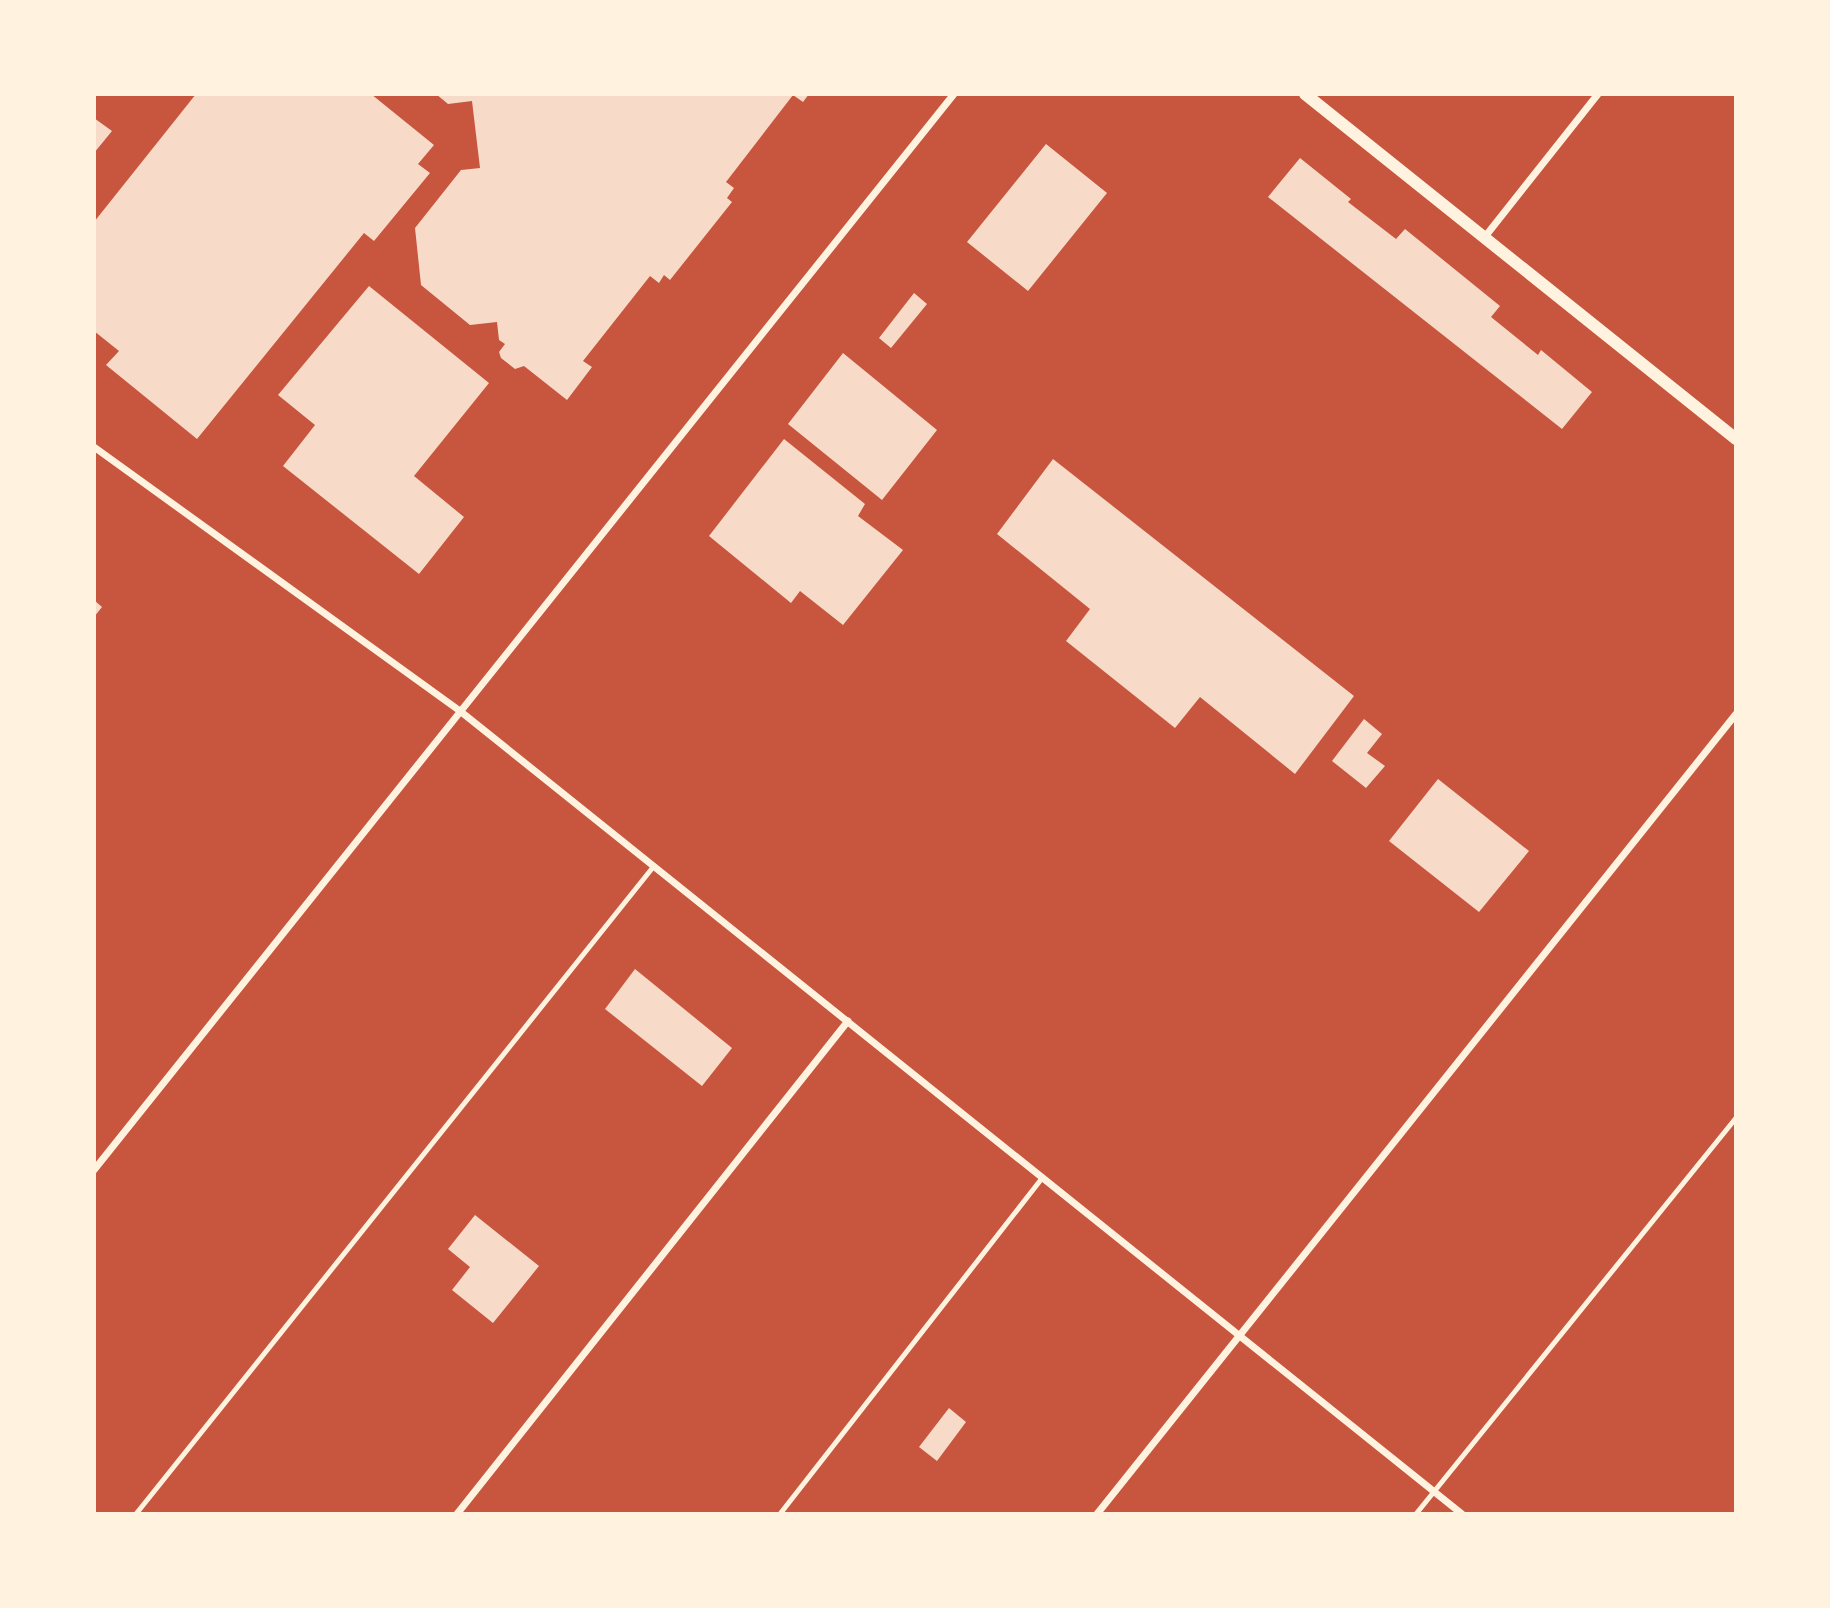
<svg xmlns="http://www.w3.org/2000/svg" width="1830" height="1608" viewBox="0 0 1830 1608" font-family="'Titillium Web',sans-serif">
<style>
.building{fill:#f7dbc8}
.lines{fill:none;stroke-linecap:round;stroke-linejoin:round}
.service{stroke:#fff3e0;stroke-width:5}
.minor{stroke:#fff3e0;stroke-width:7}
.tertiary{stroke:#fff3e0;stroke-width:12}
</style>
<rect width="100%" height="100%" fill="#c8553d"/>
<path class="building" d="M196 94H371L434 145 418 164 430 173 374 241 364 233 197 439 106 365 119 351 94 331V222Z
M436 94H809L803 102 793 95 726 182 734 188 727 198 732 202 670 280 664 275 659 283 650 276 583 361 592 367 567 400 524 366 515 369 501 358 499 352 505 344 499 340 497 322 470 325 421 285 415 228 461 170 480 168 472 101 448 104Z
M94 118 112 131 94 153Z
M1046 144 1107 193 1028 291 967 242Z
M1300 158 1351 199 1348 202 1396 239 1405 229 1500 306 1491 317 1538 355 1541 350 1592 392 1562 429 1268 197Z
M369 286 489 383 414 476 464 517 419 574 283 466 315 425 278 395Z
M914 293 927 304 891 348 879 338Z
M843 353 937 430 882 500 788 424Z
M784 439 865 504 858 516 903 550 843 625 800 591 791 603 709 536Z
M1053 459 1354 696 1295 774 1200 697 1175 728 1066 641 1090 609 997 534Z
M94 600 102 607 94 617Z
M1364 719 1382 734 1367 753 1385 766 1366 788 1332 761Z
M1438 779 1529 851 1479 912 1389 841Z
M635 969 732 1048 702 1086 605 1009Z
M475 1215 539 1266 493 1323 452 1290 470 1267 448 1249Z
M949 1408 966 1422 937 1461 919 1447Z"/>
<g class="lines">
<path class="service" d="M136 1514 654 866
M780 1514 1043 1177
M1416 1514 1736 1118"/>
<path class="minor" d="M1484 238 1598 94
M94 447 460 711 1462 1514
M94 1170 954 94
M457 1514 848 1021
M1097 1514 1736 714"/>
<path class="tertiary" d="M1305 94 1736 439"/>
</g>
<rect width="1830" height="1608" fill="none" stroke="#fff3e0" stroke-width="192"/>
</svg>
